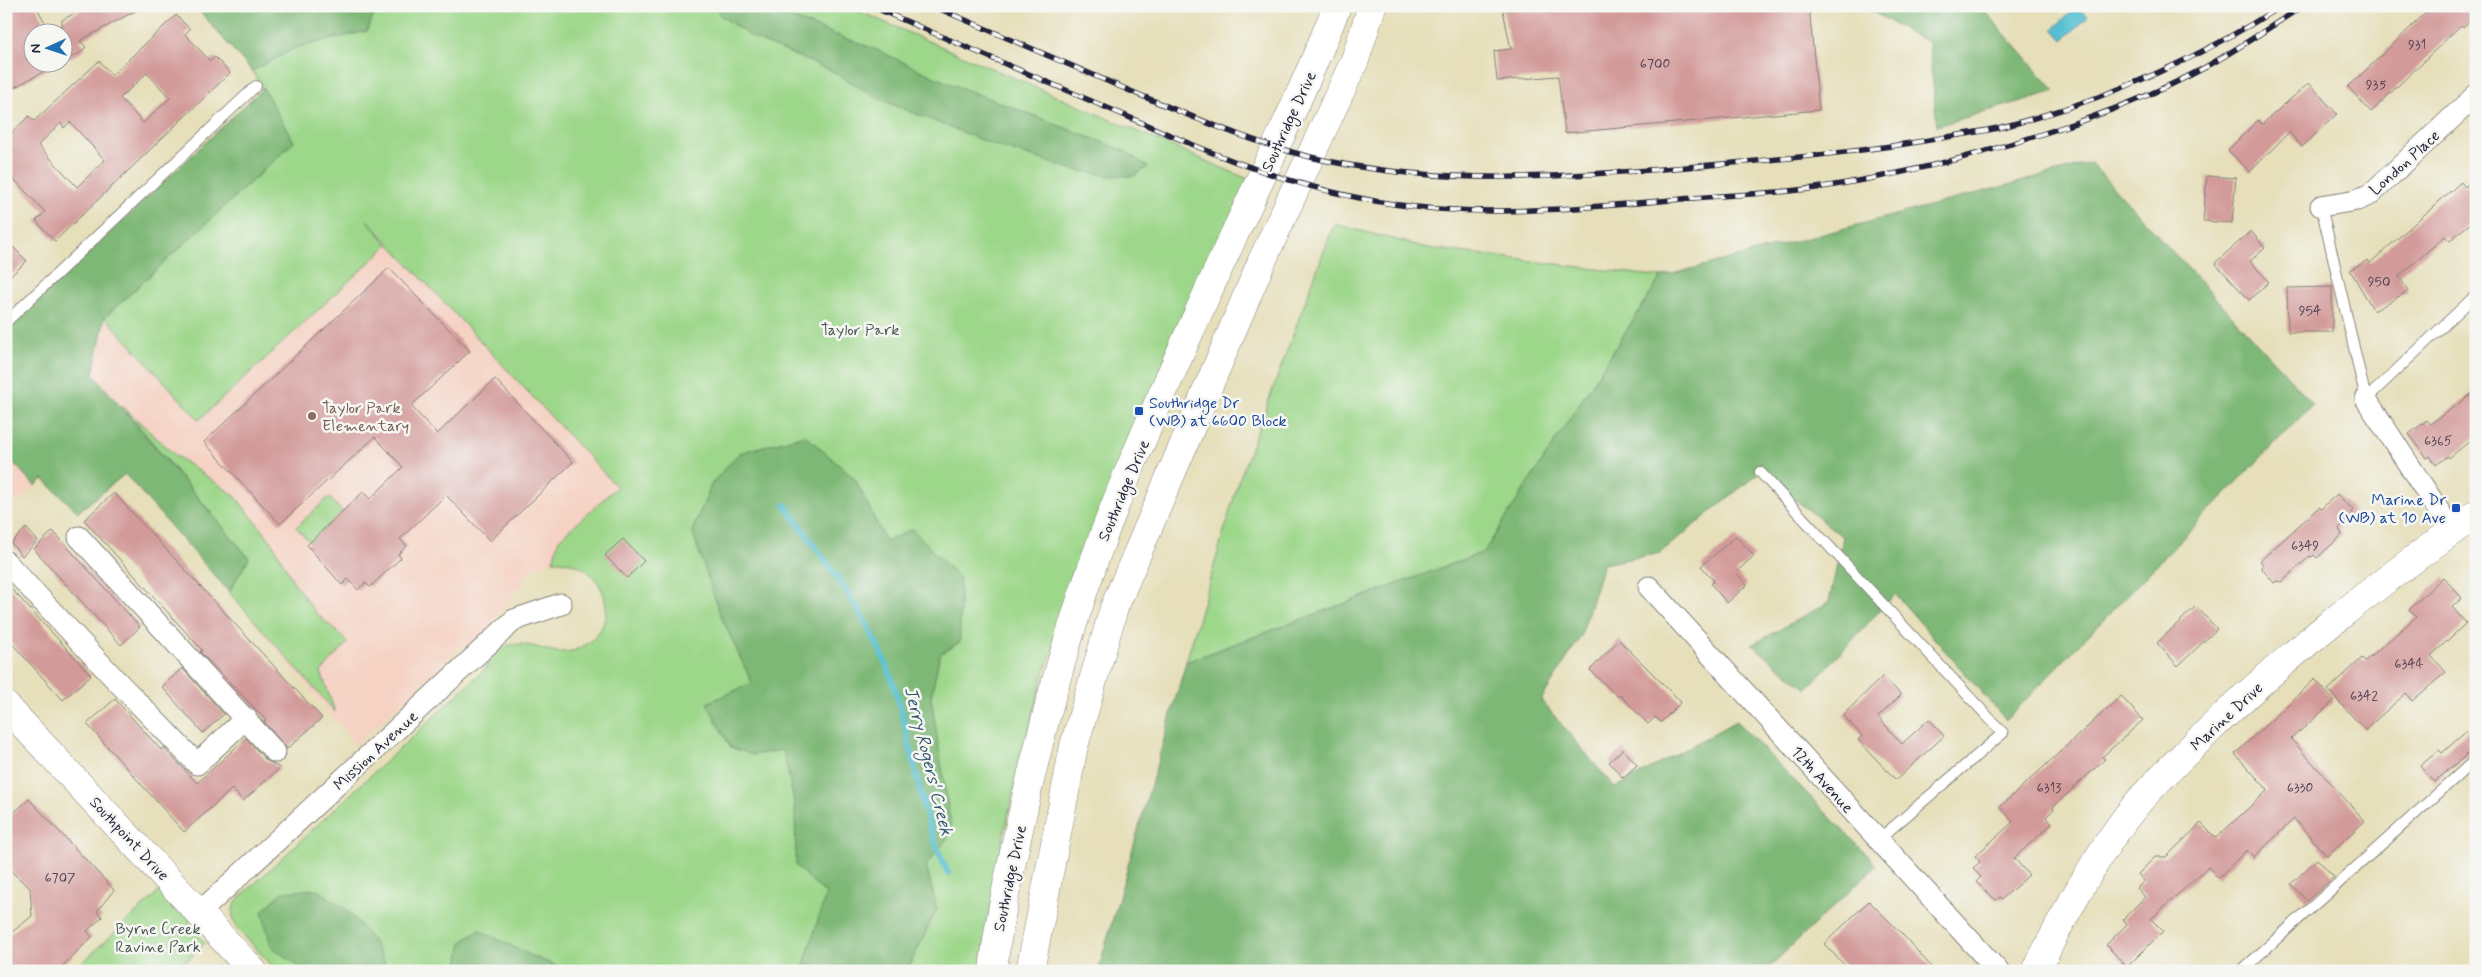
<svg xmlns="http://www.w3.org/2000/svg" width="2482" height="977" viewBox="0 0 2482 977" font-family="Mynerve,sans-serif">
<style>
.built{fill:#f5d2c3}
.green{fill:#9dd78a;stroke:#607c62}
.forest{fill:#7eb876;stroke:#506d58}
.water{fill:#55bfd1;stroke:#3c7086}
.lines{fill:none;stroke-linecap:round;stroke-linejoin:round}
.stream{stroke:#55bfd1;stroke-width:6}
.building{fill:#d29a99;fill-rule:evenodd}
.lane-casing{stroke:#84807a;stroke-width:12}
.street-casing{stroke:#84807a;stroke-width:23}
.secondary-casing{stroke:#84807a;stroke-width:29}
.lane{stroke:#fff;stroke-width:10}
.street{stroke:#fff;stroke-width:21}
.secondary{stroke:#fff;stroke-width:28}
.rail-casing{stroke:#22223b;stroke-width:5.5}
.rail{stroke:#f6f6f2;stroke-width:4;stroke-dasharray:11;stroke-linecap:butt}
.transit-dot{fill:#1a4fb4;stroke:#f6f6f2;stroke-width:2}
.education-dot{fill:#8d6e63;stroke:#f6f6f2;stroke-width:2}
.labels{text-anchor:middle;stroke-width:5;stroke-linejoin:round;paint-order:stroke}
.number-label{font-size:14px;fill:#4e4052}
.street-label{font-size:16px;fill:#22223b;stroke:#f6f6f2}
.park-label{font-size:16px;fill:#475853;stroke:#f6f6f2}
.transit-label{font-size:16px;fill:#164399;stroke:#f6f6f2;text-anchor:start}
.education-label{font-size:16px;fill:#785e54;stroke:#f6f6f2;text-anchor:start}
.water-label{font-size:18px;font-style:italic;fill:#345970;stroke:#f6f6f2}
</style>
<rect width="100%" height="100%" fill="#f6f6f2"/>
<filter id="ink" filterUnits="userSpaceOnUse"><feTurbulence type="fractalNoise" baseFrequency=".02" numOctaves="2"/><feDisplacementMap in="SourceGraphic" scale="10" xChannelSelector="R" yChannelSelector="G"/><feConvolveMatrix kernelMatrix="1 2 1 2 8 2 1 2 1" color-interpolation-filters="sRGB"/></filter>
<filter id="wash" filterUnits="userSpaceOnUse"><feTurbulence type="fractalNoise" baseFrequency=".0096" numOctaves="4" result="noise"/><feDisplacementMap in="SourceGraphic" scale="20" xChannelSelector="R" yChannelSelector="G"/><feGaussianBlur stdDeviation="1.12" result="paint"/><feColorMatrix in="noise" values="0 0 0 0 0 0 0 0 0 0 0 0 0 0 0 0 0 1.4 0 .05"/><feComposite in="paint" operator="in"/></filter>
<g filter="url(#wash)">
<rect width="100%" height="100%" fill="#e6dfba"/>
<path class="built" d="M294 142 617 487 559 539 553 561 533 569 526 577 488 631 477 641 462 646 356 745 229 592 35 372Z
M6 456 35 486 6 512Z"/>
<path class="green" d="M195 6H847L1248 179 1045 670 1021 759 1004 834 980 971H277L238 929C231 919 231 910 237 900L486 668 490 655C526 627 547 664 580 648 628 624 604 558 553 561L559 539 617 487 367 220 388 245 199 420 105 317 294 142 252 71Z
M1334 224 1428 248 1661 277 1484 552 1186 662 1238 483Z
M121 405 175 455 234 495 272 542 294 583 316 613 348 642 321 672 335 712 229 592 249 558Z
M329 497 342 512 310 542 296 527Z
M163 888 189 917 190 926 205 943 176 971H73Z"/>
<path class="forest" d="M195 6H377L367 31 295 48 252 71Z
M717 6H759L877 50 939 79 1125 151 1148 167 1134 176H1112L1075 170 991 144 877 98 832 71 753 38 721 16Z
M1862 6H1980L2055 91 1937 126 1929 43Z
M263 88 294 142 105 317 93 374 249 558 229 592 125 474 78 512 43 479 35 486 6 455V331Z
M2091 163 2313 404 2006 720 1895 594 1807 689 1752 645 1829 602 1843 537 1760 472 1660 553 1603 564 1581 636 1541 700 1615 788 1736 721 1877 865 1765 971H1098L1186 662 1484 552 1661 277Z
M805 435 855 479 886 542 912 529 960 579V642L940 654 931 697 952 832 926 866 937 909 907 971H807L803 968 826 894 796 866 795 806 783 750 753 755 730 747 707 703 752 683 720 614 692 531 712 483 739 453Z
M317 889 348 911 373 941 389 971H305L271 946 262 911 283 892Z
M479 930 532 956 569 971H457L462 942Z"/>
<path class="water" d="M2077 6 2088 17 2063 40 2053 29Z"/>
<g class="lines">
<path class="stream" d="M785 505C824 560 870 615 892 680 914 743 918 813 948 873
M1082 970 1092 971"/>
</g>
<g id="blocks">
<path class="building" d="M6 6H36L50 32H32V62H62L13 88 6 76Z
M88 6H144L80 41 86 47 80 53 62 62V20Z
M1502 6H1809L1819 110 1565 133 1558 76 1497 81 1494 51 1511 49Z
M2433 6H2476V15L2463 27 2461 25 2371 112 2348 87Z
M176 15 190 29 185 34 210 61 215 57 230 73 55 241 36 221 45 212 6 171V138L29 116 34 121 99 61 112 75ZM147 73 170 98 143 123 120 98ZM70 122 105 160 77 187 38 145 61 123 64 128Z
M2309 83 2337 114 2302 147 2289 132 2250 172 2228 150 2258 120 2262 124Z
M2207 176 2236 178 2232 223 2203 221Z
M2476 177V218L2450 241 2445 236 2399 276 2408 291 2374 311 2350 270 2368 260 2370 263 2461 182 2465 187Z
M2251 231 2265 248 2250 261 2269 282 2249 300 2215 263Z
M6 240 27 261 6 280Z
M389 268 470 351 411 406 437 434 495 379 573 462 490 541 446 495 400 539 407 546 398 554 401 558 370 587 365 583 358 590 348 579 342 585 307 545 363 492 370 499 403 467 375 437 280 524 204 442Z
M2332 287V332H2288L2287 288Z
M2476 391V436L2449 458 2448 456 2436 465 2430 456 2427 458 2409 434 2427 420 2430 424Z
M114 493 322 718 287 749 264 722 266 720 200 652 202 650 84 520Z
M2337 494 2353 510 2351 512 2353 515 2339 528 2342 535 2317 558 2314 555 2311 557 2310 556 2282 582 2277 581 2274 583 2262 569 2263 564 2260 561 2319 507 2321 509Z
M26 528 38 541 22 556 11 543Z
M53 531 140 627 121 645 34 549Z
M1736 536 1754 556 1736 572 1747 585 1727 603 1711 584 1714 581 1701 566Z
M623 539 644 561 627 578 605 555Z
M2443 577 2462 598 2452 607 2466 623 2431 656 2446 672 2412 701 2406 693 2365 730 2328 690 2362 658 2365 661 2416 617 2409 610Z
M6 583 91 675 63 700 6 637Z
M2196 606 2217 629 2178 666 2157 643Z
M1619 640 1681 702 1661 722 1655 717 1648 724 1620 695 1618 697 1590 670Z
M182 668 224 714 203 733 162 687Z
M1883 676 1901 695 1878 717 1902 744 1929 719 1944 736 1896 780 1858 740 1862 736 1843 715Z
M2315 679 2334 701 2291 739 2365 821 2327 856 2294 819 2254 857 2247 850 2218 878 2208 867 2151 919 2163 931 2127 967 2106 945 2127 924 2123 919 2145 897 2137 888 2144 881 2138 874 2155 857H2166L2201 823 2216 838 2268 790 2235 754Z
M2121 696 2143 720 2102 757 2105 759 2053 807 2054 809 2046 817 2052 824 2014 858 2029 875 2002 899 2000 897 1996 900 1976 882 1981 877 1973 868 1980 862 1975 856 2013 822 2000 807Z
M115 699 161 750 164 748 197 783 246 738 266 760 280 768 243 801 232 789 184 832 87 724Z
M2476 723V747L2434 782 2420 766 2439 750 2442 753Z
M1623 749 1637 765 1623 778 1609 762Z
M29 799 114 890 97 911 102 917 87 931 92 937 57 971H6V937L32 916 30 888 6 867V820Z
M2317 859 2334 877 2307 901 2291 884Z
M1869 901 1902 934 1935 971H1850L1824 944Z"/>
</g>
</g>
<g filter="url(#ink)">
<use href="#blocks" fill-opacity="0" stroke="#84807a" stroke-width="1"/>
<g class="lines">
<g class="lane-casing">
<path id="lane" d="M2321 206 2366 399
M6 322 256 86
M2366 399 2476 295
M1760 472 2003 733 1878 840
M2241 971 2476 759"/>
</g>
<g class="street-casing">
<path id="street" d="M2321 206 2357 200 2371 194 2476 95
M2366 399 2452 531
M79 537 275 752
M6 562 114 678 197 764 246 718
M1649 587 1998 971
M199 913 514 620 561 604"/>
</g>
<g class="secondary-casing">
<path id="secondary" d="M6 706 253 971
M993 971C998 923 1009 876 1019 829 1045 709 1079 591 1126 478 1160 397 1196 317 1233 237 1269 161 1306 85 1337 6
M1030 971 1074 746 1114 608 1261 263 1355 60 1372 6
M2036 971C2063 916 2097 853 2135 806 2154 783 2177 762 2198 741 2283 657 2379 583 2476 514"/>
</g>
<use href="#lane" class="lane"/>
<use href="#street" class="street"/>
<use href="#secondary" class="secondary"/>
<g class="rail-casing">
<path id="rail" d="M871 6 1191 144C1269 177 1352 203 1438 209 1519 215 1601 206 1682 199 1726 195 1771 194 1816 188 1895 176 1971 158 2048 132 2101 115 2154 95 2204 68 2238 49 2270 27 2303 6
M933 6C1000 35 1067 64 1135 93 1198 119 1261 147 1328 161 1447 186 1567 177 1687 167 1772 160 1857 153 1941 138 1964 134 1988 131 2010 125 2107 99 2197 60 2281 6"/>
</g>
<use href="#rail" class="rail"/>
</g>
</g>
<g class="transit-dot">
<rect x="1134" y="406" width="10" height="10" rx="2.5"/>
<rect x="2451" y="503" width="10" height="10" rx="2.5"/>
</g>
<circle class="education-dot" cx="312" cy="416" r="5"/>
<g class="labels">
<g class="number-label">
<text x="2417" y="49">931</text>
<text x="1655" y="68">6700</text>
<text x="2376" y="89">935</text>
<text x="2379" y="286">950</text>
<text x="2310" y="315">954</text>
<text x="2438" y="445">6365</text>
<text x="2305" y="550">6349</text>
<text x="2409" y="668">6344</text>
<text x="2364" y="700">6342</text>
<text x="2049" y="792">6313</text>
<text x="2300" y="792">6330</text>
<text x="60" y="882">6707</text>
</g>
<g class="street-label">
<text transform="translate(1288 121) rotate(-65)" y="6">Southridge Drive</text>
<text transform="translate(2404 162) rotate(-42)" y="6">London Place</text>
<text transform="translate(1123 490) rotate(-67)" y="6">Southridge Drive</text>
<text transform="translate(2226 716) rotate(-43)" y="6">Marine Drive</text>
<text transform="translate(375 750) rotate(-43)" y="6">Mission Avenue</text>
<text transform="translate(1823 779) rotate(48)" y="6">12th Avenue</text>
<text transform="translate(130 838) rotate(47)" y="6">Southpoint Drive</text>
<text transform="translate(1009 878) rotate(-78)" y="6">Southridge Drive</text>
</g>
<g class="park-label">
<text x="860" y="335">Taylor Park</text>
<text x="158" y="934">Byrne Creek<tspan x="158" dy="18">Ravine Park</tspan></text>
</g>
<g class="transit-label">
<text x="1149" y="408">Southridge Dr<tspan x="1149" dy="18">(WB) at 6600 Block</tspan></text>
<text x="2446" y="505" text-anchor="end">Marine Dr<tspan x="2446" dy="18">(WB) at 10 Ave</tspan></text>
</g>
<g class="education-label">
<text x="322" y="413">Taylor Park<tspan x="322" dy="18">Elementary</tspan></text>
</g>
<g class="water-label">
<text transform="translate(929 761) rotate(76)" y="6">Jerry Rogers' Creek</text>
</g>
</g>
<rect width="2482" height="977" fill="none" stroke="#f6f6f2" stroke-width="25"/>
<g transform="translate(48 48) rotate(267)"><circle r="24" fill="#f6f6f2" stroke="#a1a1a9"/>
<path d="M0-4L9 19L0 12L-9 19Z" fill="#1f6fb2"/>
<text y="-8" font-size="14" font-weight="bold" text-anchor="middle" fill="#22223b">N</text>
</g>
</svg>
